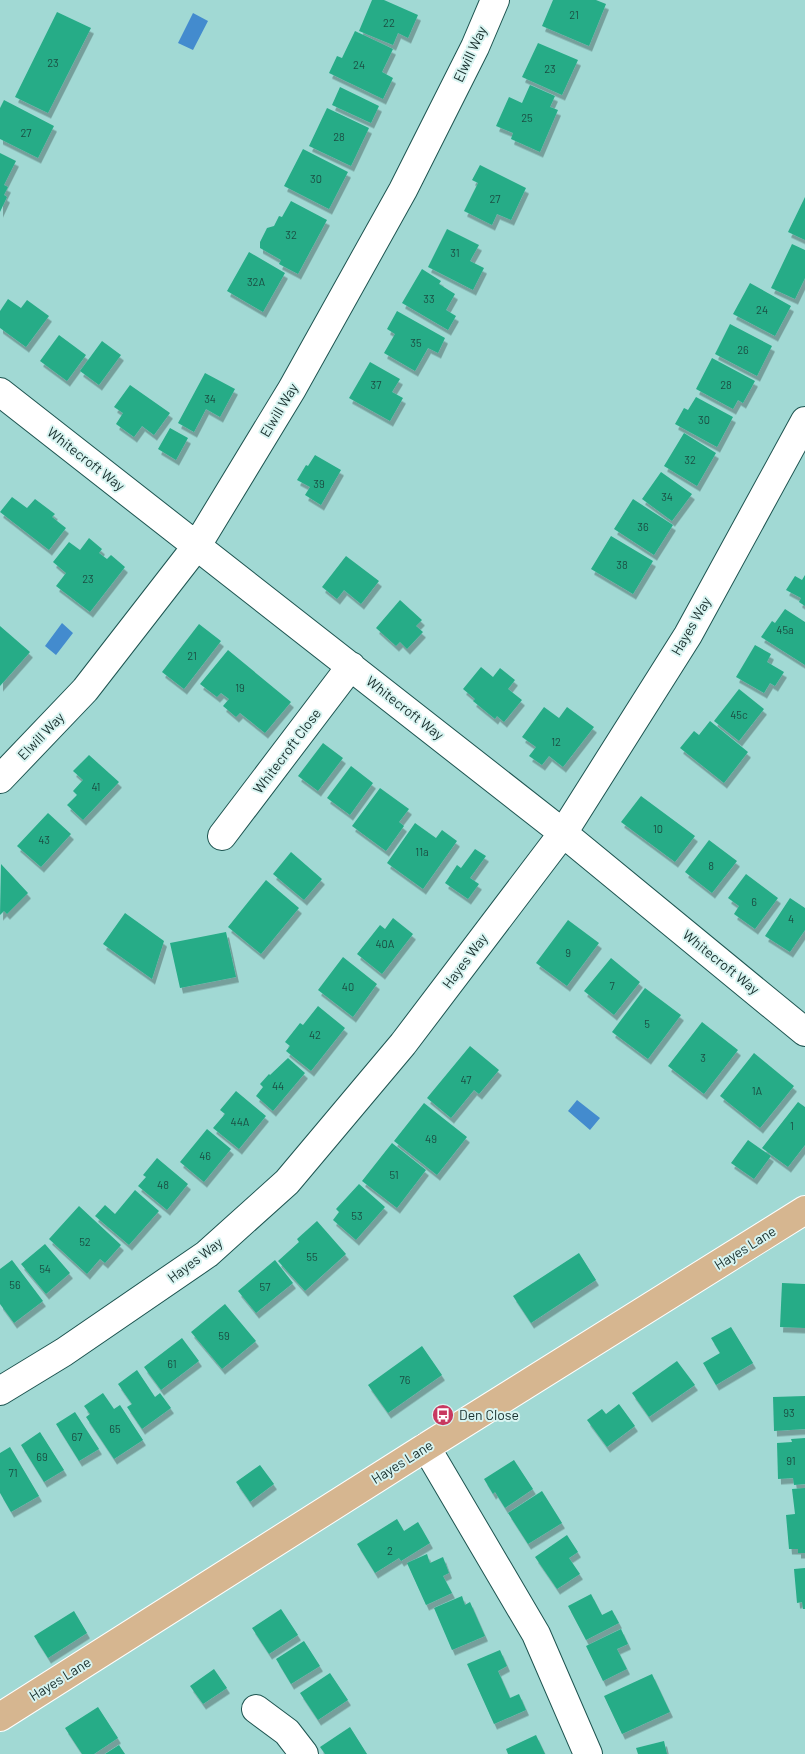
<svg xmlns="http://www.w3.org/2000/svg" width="805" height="1754" viewBox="0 0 805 1754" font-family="Barlow,sans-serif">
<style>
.water{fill:#438bce}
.building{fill:#26ac87;filter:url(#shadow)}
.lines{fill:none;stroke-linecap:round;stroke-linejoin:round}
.minor-casing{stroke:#1d5450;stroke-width:30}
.major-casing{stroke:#fff;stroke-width:30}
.minor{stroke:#fff;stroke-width:28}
.major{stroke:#d6b690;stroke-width:28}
.labels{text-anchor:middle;stroke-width:4;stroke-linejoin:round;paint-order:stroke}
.number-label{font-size:11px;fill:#1b4e43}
.street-label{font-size:14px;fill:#172e2c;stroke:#d8f4f1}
.poi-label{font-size:14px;fill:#172e2c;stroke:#d8f4f1;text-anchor:start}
</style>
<defs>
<filter id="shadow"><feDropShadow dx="3" dy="5.5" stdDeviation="0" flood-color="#0004"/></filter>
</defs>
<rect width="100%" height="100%" fill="#a1d9d4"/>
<path class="water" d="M193 13 208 21 193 50 178 43Z
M62 623 73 633 56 655 45 646Z
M577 1100 600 1118 590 1130 568 1111Z"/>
<path class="building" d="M372 0H384L418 15 408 38 398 33 393 45 359 31Z
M553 0H596L606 4 589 46 542 26Z
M57 12 91 28 48 113 15 97Z
M355 31 393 49 382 72 393 78 383 99 329 73 337 56 342 58Z
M538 43 578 60 562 95 522 77Z
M530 85 555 96 550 107 558 110 540 152 511 139 513 133 496 126 509 97 522 103Z
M340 87 379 106 371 123 332 105Z
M4 100 54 126 38 158 0 139V108Z
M327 108 369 128 351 166 309 146Z
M303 149 348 172 329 209 284 186Z
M0 153 16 161 4 185 8 187 4 195 7 197 0 212Z
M480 165 526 188 511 220 497 214 492 225 464 211 478 183 472 180Z
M805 197V240L788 232Z
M291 201 327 220 298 274 279 264 281 260 260 248V242L267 228 274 226 279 216 282 217Z
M447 229 479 245 470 261 484 268 473 290 428 267Z
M792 244 805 250V278L795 299 771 288Z
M249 252 285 273 263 312 227 291Z
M422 269 441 281 439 284 455 294 446 310 456 316 448 330 402 303Z
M750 283 791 306 775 336 733 314Z
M8 299 21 308 27 300 49 316 26 347 0 328V311Z
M397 311 445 338 438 353 428 348 415 371 384 353 395 334 387 329Z
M730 324 772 346 757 376 715 354Z
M59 335 86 355 67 381 40 361Z
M102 341 121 355 99 385 80 371Z
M712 358 755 381 743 403 738 400 733 409 696 389Z
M370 362 400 379 392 392 403 398 390 421 349 398Z
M205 373 235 389 220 417 206 409 194 432 178 423Z
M130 385 170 413 154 435 142 426 134 437 116 424 123 413 114 407Z
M696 397 733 417 717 447 675 424 684 408 688 410Z
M170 428 188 438 176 460 158 449Z
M684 433 716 453 697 486 664 466Z
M315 455 341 470 321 505 305 495 310 487 297 480 306 465 308 466Z
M661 472 692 494 672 521 642 499Z
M12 497 27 508 35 499 55 514 52 517 66 528 49 550 0 512Z
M633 499 673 525 654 555 614 529Z
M611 536 653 561 633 594 591 569Z
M89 538 102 549 99 553 107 559 111 555 125 567 90 612 56 586 66 573 53 562 69 542 80 550Z
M346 556 379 581 361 604 344 590 337 599 322 587Z
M805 575V606L799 602 801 598 786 590 795 576 802 580Z
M400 600 422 620 416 626 423 632 407 649 400 642 396 646 376 628Z
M785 609 805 622V665L761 637 772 621 775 623Z
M199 624 221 641 184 689 162 672Z
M0 626 30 652 0 686Z
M755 645 771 654 767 662 784 672 775 686 770 683 764 693 736 677Z
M228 650 291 702 265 733 240 713 236 717 223 706 229 699 221 693 217 697 200 684Z
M481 667 493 677 500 668 515 680 508 689 522 700 504 722 497 716 495 719 473 701 475 699 463 689Z
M739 689 764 709 739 741 714 721Z
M544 707 559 718 567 707 594 727 563 767 549 756 542 765 529 756 536 747 522 737Z
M710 721 748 752 724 783 680 748 694 731 699 735Z
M323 743 343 758 318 791 298 776Z
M89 755 119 782 83 820 67 805 77 795 73 791 83 780 73 771Z
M351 766 373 783 350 815 327 798Z
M380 788 409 809 399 822 404 826 386 851 352 826Z
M641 796 695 836 675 862 621 822Z
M48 813 71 834 41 867 17 846Z
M415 823 436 838 442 830 457 841 423 889 387 863Z
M709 840 737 861 712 893 685 872Z
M475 849 486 856 470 878 479 884 468 899 445 883 457 865 461 868Z
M291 852 322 879 304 900 273 874Z
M1 864 28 893 7 914 4 911 0 915Z
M746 874 778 898 755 929 734 914 739 906 728 898Z
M266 880 299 908 261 954 228 927Z
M790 898 805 908V930L790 952 765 936Z
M125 913 164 941 152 979 103 944Z
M393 918 413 934 382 974 357 954 380 925 385 929Z
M568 920 599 943 567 986 536 963Z
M226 932 236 977 180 988 170 943Z
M343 957 377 984 353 1017 318 990Z
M611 958 640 982 614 1015 584 991Z
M645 988 681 1015 648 1059 612 1032Z
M318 1006 345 1028 311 1071 286 1051 290 1046 285 1042 300 1023 303 1025Z
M702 1022 738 1050 704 1094 668 1066Z
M470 1046 499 1070 479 1094 474 1090 451 1118 427 1098Z
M754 1053 794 1086 760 1128 720 1096Z
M288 1058 305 1073 273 1111 256 1096 263 1087 260 1084 269 1074 270 1075Z
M236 1091 266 1116 239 1149 213 1128 225 1114 220 1110Z
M798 1102 805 1107V1145L788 1167 762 1148Z
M424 1103 467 1137 437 1175 394 1141Z
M207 1129 231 1149 204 1182 180 1162Z
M748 1140 771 1156 754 1179 731 1163Z
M392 1143 426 1170 397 1208 362 1181Z
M157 1158 188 1184 167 1210 138 1186 146 1177 143 1175Z
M359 1184 385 1207 356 1240 333 1220 339 1212 336 1209Z
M135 1190 159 1211 129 1245 95 1216 105 1205 115 1214Z
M79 1206 121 1245 105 1263 100 1259 87 1274 49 1239Z
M317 1221 346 1254 305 1291 278 1261 299 1242 297 1239Z
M45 1244 70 1273 46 1294 21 1264Z
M579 1253 596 1280 531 1323 513 1296Z
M12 1260 43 1301 14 1323 0 1304V1269Z
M275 1260 293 1283 256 1313 238 1291Z
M782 1283 805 1284V1328L780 1327Z
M225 1304 256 1341 222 1369 191 1332Z
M731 1327 753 1363 716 1385 703 1363 720 1353 711 1338Z
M182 1338 199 1361 161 1390 144 1367Z
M422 1346 442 1375 388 1413 368 1385Z
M677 1361 695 1385 649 1417 632 1393Z
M137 1370 155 1397 160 1393 171 1408 142 1429 127 1407 132 1404 118 1384Z
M103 1393 114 1409 120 1405 143 1440 114 1459 86 1417 90 1414 84 1406Z
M805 1396V1429L774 1431 773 1397Z
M619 1404 635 1426 607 1447 587 1420 602 1409 606 1414Z
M75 1412 99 1449 79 1461 56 1424Z
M40 1432 64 1470 44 1482 21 1445Z
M805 1438V1484L794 1485 793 1478 778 1479 777 1443 792 1442 791 1439Z
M10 1447 39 1496 11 1512 0 1493V1453Z
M514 1460 533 1489 505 1508 495 1492 493 1494 484 1479Z
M260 1465 274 1484 250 1502 236 1482Z
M805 1488V1553H798V1549H789L786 1515 795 1514 792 1489Z
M542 1491 562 1523 528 1544 508 1513Z
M397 1519 404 1531 418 1522 430 1543 401 1561 399 1558 375 1573 357 1544Z
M567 1535 578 1552 569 1558 580 1574 557 1589 535 1557Z
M427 1554 430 1563 443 1557 449 1573 443 1576 452 1593 426 1605 407 1563Z
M805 1568V1609H803L802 1602 797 1603 794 1569Z
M591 1594 602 1615 612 1610 619 1623 586 1640 568 1606Z
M462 1596 465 1605 470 1602 485 1636 452 1650 434 1608Z
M281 1609 298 1635 269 1654 252 1628Z
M74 1611 87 1633 48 1658 34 1636Z
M621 1629 628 1644 617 1649 627 1669 603 1681 586 1646Z
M304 1641 320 1666 291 1684 276 1659Z
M500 1650 507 1666 498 1671 510 1698 519 1694 526 1710 494 1724 467 1664Z
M214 1669 227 1688 203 1704 190 1686Z
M330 1673 348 1700 318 1720 300 1693Z
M652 1674 670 1712 622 1734 604 1696Z
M98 1707 118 1738 94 1754H82L65 1728Z
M350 1727 367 1754H325L320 1747Z
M536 1735 545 1754H508L506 1749Z
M664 1741 667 1754H638L636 1748Z
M119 1745 125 1754H105Z"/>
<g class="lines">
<g class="minor-casing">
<path id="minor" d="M0 392 563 833 805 1032
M0 779 85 690 196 547 292 389 403 190 475 47 495 0
M222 836 351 666
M0 1391 64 1352 207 1254 287 1182 403 1044 563 833 688 635 805 421
M426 1447 536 1634 588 1754
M256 1709 287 1732 304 1754"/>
</g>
<g class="major-casing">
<path id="major" d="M0 1717 426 1447 805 1210"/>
</g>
<use href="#minor" class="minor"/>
<use href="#major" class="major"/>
</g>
<defs>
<g id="bus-disc" transform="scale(1.125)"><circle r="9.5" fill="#c83960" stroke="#d8f4f1"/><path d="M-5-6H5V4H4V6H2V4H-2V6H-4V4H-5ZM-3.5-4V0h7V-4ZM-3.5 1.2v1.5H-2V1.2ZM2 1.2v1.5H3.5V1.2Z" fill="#fff"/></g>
</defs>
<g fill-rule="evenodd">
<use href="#bus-disc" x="443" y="1415"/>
</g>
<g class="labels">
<g class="number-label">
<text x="574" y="19">21</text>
<text x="389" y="27">22</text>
<text x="53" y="67">23</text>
<text x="359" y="69">24</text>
<text x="550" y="73">23</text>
<text x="527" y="122">25</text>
<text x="26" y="137">27</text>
<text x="339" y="141">28</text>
<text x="316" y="183">30</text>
<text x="495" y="203">27</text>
<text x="291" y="239">32</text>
<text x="455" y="257">31</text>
<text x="256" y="286">32A</text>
<text x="429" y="303">33</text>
<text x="762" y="314">24</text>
<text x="416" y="347">35</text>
<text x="743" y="354">26</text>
<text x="376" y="389">37</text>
<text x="726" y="389">28</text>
<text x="210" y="403">34</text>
<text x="704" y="424">30</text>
<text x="690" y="464">32</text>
<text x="319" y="488">39</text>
<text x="667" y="501">34</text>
<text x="643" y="531">36</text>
<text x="622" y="569">38</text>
<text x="88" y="583">23</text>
<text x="785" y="634">45a</text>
<text x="192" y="660">21</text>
<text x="240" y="692">19</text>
<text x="739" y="719">45c</text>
<text x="556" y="746">12</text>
<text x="96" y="791">41</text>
<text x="658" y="833">10</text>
<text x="44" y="844">43</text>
<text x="422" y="856">11a</text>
<text x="711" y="870">8</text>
<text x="754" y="906">6</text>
<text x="791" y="923">4</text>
<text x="385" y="948">40A</text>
<text x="568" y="957">9</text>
<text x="612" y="990">7</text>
<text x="348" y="991">40</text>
<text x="647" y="1028">5</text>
<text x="315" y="1039">42</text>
<text x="703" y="1062">3</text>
<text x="466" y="1084">47</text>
<text x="278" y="1090">44</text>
<text x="757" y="1095">1A</text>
<text x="240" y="1126">44A</text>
<text x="792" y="1130">1</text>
<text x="431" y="1143">49</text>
<text x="205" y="1160">46</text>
<text x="394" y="1179">51</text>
<text x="163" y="1189">48</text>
<text x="357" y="1220">53</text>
<text x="85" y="1246">52</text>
<text x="312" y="1261">55</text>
<text x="45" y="1273">54</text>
<text x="15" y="1289">56</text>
<text x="265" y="1291">57</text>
<text x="224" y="1340">59</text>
<text x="172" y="1368">61</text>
<text x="405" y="1384">76</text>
<text x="789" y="1417">93</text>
<text x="115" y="1433">65</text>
<text x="77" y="1441">67</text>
<text x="42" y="1461">69</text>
<text x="791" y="1465">91</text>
<text x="13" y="1477">71</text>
<text x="390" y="1555">2</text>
</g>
<g class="street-label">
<text transform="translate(470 54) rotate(-65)" y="5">Elwill Way</text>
<text transform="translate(279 410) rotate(-59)" y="5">Elwill Way</text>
<text transform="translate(86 459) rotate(38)" y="5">Whitecroft Way</text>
<text transform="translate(691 626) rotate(-60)" y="5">Hayes Way</text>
<text transform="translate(405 708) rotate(38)" y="5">Whitecroft Way</text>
<text transform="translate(41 736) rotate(-46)" y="5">Elwill Way</text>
<text transform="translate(287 751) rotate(-53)" y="5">Whitecroft Close</text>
<text transform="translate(465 961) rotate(-53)" y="5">Hayes Way</text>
<text transform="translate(721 962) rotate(39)" y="5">Whitecroft Way</text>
<text transform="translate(745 1248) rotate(-32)" y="5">Hayes Lane</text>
<text transform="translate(195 1260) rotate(-37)" y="5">Hayes Way</text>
<text transform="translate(402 1462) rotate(-32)" y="5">Hayes Lane</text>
<text transform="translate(60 1679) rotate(-32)" y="5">Hayes Lane</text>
</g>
<g class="poi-label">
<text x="459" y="1420">Den Close</text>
</g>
</g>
</svg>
